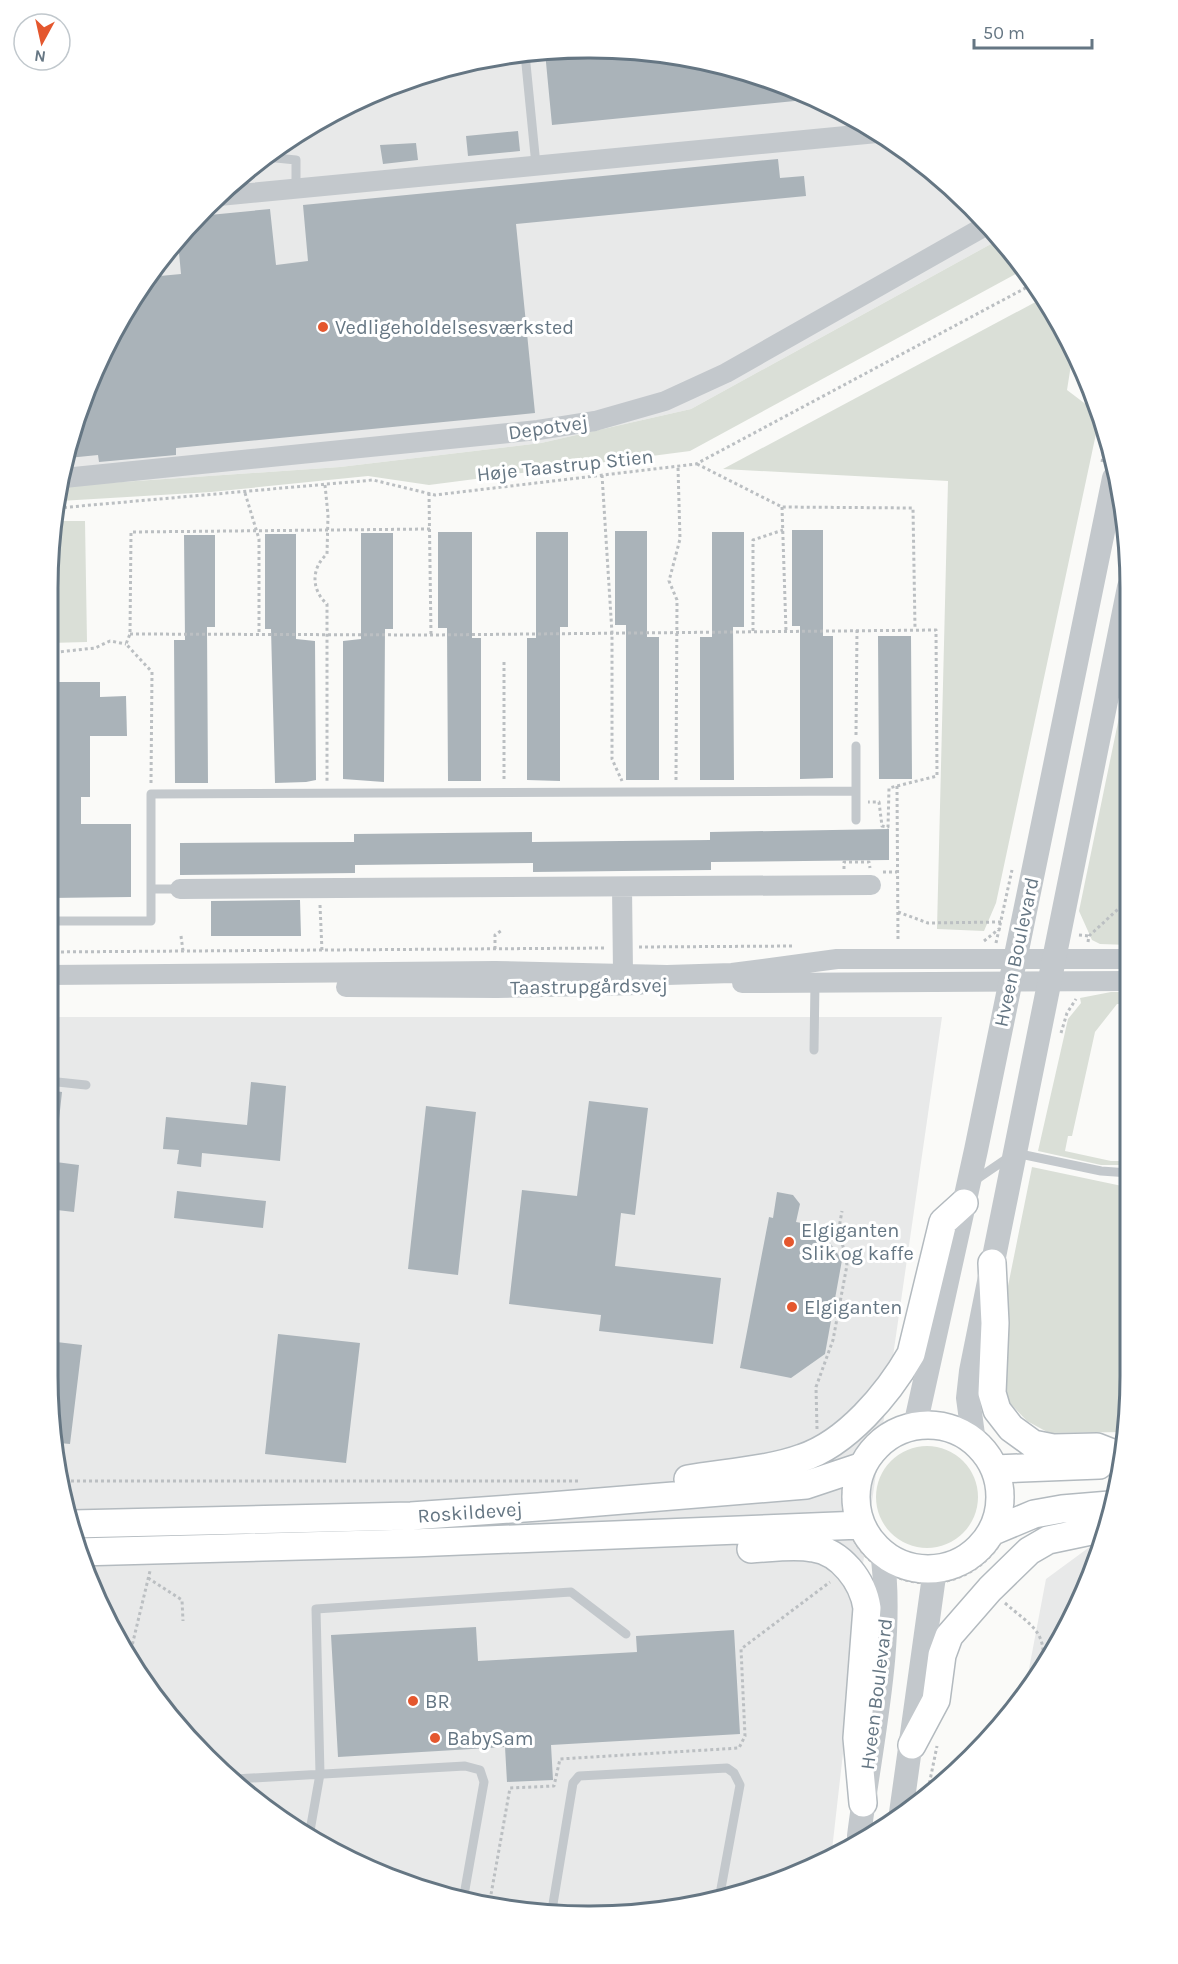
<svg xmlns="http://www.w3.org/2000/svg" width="1178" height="1964" viewBox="0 0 1178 1964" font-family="Karla,sans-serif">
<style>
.built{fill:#e8e9e9}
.green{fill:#dadfd7}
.building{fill:#aab3b9}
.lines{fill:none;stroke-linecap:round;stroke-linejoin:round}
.secondary-casing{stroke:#b3babf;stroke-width:30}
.path{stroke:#bbbfc2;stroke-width:3;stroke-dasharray:3 3;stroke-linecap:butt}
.service{stroke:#c3c8cc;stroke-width:9}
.minor{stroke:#c3c8cc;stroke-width:20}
.tertiary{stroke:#c3c8cc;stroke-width:24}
.secondary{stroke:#fff;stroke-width:27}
.poi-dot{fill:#e4572e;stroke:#fff;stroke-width:2}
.labels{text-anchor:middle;stroke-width:6;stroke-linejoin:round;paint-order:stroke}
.poi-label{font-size:20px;fill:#657683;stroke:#fff;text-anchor:start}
.street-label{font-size:20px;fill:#657683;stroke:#fff}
.rim{fill:none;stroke:#657683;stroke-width:3}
</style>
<rect width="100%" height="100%" fill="#fafaf8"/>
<path class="built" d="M589 48 695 58 796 89 890 139 1000 239 691 409 541 443 340 467 63 486 77 415 139 288 207 206 289 139 382 89 484 58Z
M49 1017H942L853 1633 852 1674 832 1850 763 1887 589 1916 415 1887 260 1804 160 1704 77 1549 48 1375Z
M1103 1542 1039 1676 1025 1690 1046 1579 1095 1543Z"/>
<path class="green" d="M1000 239 1023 270 690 451 429 485 368 476 211 492 60 501 63 486 340 467 541 443 691 409Z
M1043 298 1058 319 1073 352 1067 390 1100 415 996 903 984 931 937 929 948 481 723 469Z
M56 521H85L87 642 49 643V553Z
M1129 669V945L1100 944 1092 940 1079 911Z
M1111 992H1129V1004H1117L1095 1032 1072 1136H1068L1065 1151 1111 1161H1129V1165H1101L1038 1151 1068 1019 1081 1003 1080 998Z
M1032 1167 1122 1186 1129 1196V1411L1125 1432 1049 1433 1027 1421 1006 1399 1007 1291Z
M876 1497a51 51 0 1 1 102 0a51 51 0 1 1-102 0Z"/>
<path class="building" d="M589 48 695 58 796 89 815 99 552 125 545 52Z
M518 131 520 151 468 156 466 136Z
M416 143 418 160 383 164 380 145Z
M778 159 780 178 804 176 806 196 516 224 535 413 176 448V455L99 462 98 455 68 458 77 415 85 397H93L92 385 139 288 149 277 181 274 178 242 199 216 270 209 276 265 308 261 303 205Z
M792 530H823V636H833V778L800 779V626H792Z
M615 531H647V637H659V780H626V625H615Z
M438 532H472V638H481V781H448L447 628H438Z
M536 532H568V627H560V781L527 780V638H536Z
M712 532H744V627H733L734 780H700V637H712Z
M361 533H393V629H385L384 782 343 779V641L361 639Z
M265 534H296V639L315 641 316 780 306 782 275 783 271 629H265Z
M184 535H215V627H207L208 783H175L174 640H185Z
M878 636H911L912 779H879Z
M49 682H100V697L126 696 127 736H90V797H81V824H131V897L49 898Z
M889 829V860L711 862V870L533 872V863L355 865V873L180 875V843L354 842V834L532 832V842L710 840V832Z
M300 900 301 936H211V901Z
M251 1082 286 1086 280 1161 202 1153 201 1167 177 1164 179 1150 163 1149 166 1117 247 1125Z
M48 1090 62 1092 57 1138H48Z
M589 1101 648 1108 635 1215 621 1213 615 1266 721 1278 713 1344 599 1331 601 1315 509 1304 522 1190 577 1196Z
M426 1106 476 1112 458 1275 408 1269Z
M48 1161 79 1165 74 1212 48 1209Z
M177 1191 266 1201 263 1228 174 1218Z
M777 1192 793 1195 800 1204 796 1222 818 1226 842 1260 825 1354 791 1378 740 1368 769 1217 773 1218Z
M278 1334 360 1343 346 1463 265 1454Z
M48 1341 82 1345 70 1444 59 1443 48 1375Z
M476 1627 478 1661 637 1652 636 1636 734 1630 740 1734 551 1745 553 1780 507 1782 505 1747 338 1757 331 1635Z"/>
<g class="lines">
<g class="secondary-casing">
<path id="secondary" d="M992 1263 995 1323 992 1393 997 1410 1011 1428 1033 1444 1053 1448 1097 1447 1120 1456
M856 1497a72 72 0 1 1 144 0a72 72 0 1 1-144 0Z
M995 1469 1099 1465
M688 1479C723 1473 770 1470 802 1458 847 1443 888 1394 911 1354L943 1222 964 1203
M73 1524 411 1516 538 1507 806 1485 863 1466
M991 1532 1034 1514 1062 1509 1110 1505
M751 1549C771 1548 794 1544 813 1548 841 1552 863 1581 867 1608L857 1738 863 1803
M78 1552 412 1543 861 1525
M912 1745 936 1700 942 1655 949 1636 990 1589 1029 1551 1048 1540 1105 1528"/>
</g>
<path class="path" d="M1083 376 1085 388 1093 397
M1102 462 1106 440
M697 464 782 507 913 508 915 628
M602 475 612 633V759L622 781
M325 485 328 515 327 554C311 568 311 590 327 604V783
M245 493 259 539V634
M429 493 431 635
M782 507 786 631
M58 508 373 480 435 495 696 464 1033 284
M753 631V540L783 530
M130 634 431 635 936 630 937 776 889 788 888 827 882 826 879 802H868
M49 653 95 648 110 641 126 644
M504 662V780
M856 735 857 629
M676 780 677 600 669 581 680 539 678 467
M151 783 152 672 126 644 130 634 131 532 430 529
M897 786 898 942
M844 869V862H869L870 868
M883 872H897
M320 905 322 951
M898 912 928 923 1001 922
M1079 935 1089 936
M181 936 183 951
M984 941 999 929 1003 930
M1088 942 1089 936 1129 899
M996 943 1012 870
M639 947 794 946
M495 949V935L502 930
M49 952 605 948
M1061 1033 1067 1013 1076 999
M843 1498a85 85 0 1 1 170 0a85 85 0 1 1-170 0Z
M817 1429 816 1387 833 1340 847 1265 839 1228 842 1211
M65 1481H581
M148 1578 182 1600 183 1621
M1005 1603C1031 1626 1048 1631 1042 1668
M131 1650 150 1571
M927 1795 937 1746
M490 1900 510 1788 554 1786 560 1759 739 1748 745 1736 741 1649 830 1582"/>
<path class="service" d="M525 54 536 165
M475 61 525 56
M266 157 296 160V189
M856 820V746
M151 889V794L856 791
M49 921H151V889H180
M1129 1030H1124L1125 1132H1129
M814 1050 815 982
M48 1081 86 1085
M974 1181 1015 1153 1101 1171 1129 1173
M235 1779 465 1766 480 1770 484 1782 464 1895
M310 1831 320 1774 316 1609 571 1592 626 1634
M552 1910 573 1783 579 1776 727 1768 734 1773 740 1785 720 1894"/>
<path class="minor" d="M219 196 877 133
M64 478 538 430 595 421 665 401 726 373 987 225
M622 887 623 973
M180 889 871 885
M49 975 495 971 667 975 732 973 837 959H1129
M742 983 1129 981
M346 987 497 988 640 985"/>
<path class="tertiary" d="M915 1426 976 1150 1114 478
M974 1442 968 1398 971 1371 1129 587
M901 1813 935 1569
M859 1836C870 1746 895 1641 882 1552"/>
<use href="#secondary" class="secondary"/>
</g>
<g class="poi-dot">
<circle cx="323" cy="327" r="6"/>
<circle cx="789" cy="1242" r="6"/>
<circle cx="792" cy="1307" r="6"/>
<circle cx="413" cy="1701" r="6"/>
<circle cx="435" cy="1738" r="6"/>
</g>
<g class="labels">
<g class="poi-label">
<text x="335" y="334">Vedligeholdelsesværksted</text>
<text x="801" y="1237">Elgiganten<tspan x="801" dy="23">Slik og kaffe</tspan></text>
<text x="804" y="1314">Elgiganten</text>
<text x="425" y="1708">BR</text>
<text x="447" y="1745">BabySam</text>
</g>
<g class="street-label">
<text transform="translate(548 427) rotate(-8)" y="7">Depotvej</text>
<text transform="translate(565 465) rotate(-6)" y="7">Høje Taastrup Stien</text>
<text transform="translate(1016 952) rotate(-78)" y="7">Hveen Boulevard</text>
<text transform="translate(589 986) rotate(-1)" y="7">Taastrupgårdsvej</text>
<text transform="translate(470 1512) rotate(-4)" y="7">Roskildevej</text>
<text transform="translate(876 1694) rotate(-83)" y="7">Hveen Boulevard</text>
</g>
</g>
<path d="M0 0H1178V1964H0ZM588 58H590A530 530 0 0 1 1120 588V1376A530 530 0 0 1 590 1906H588A530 530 0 0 1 58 1376V588A530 530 0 0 1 588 58Z" fill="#fff" fill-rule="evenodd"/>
<path class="rim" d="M588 58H590A530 530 0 0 1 1120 588V1376A530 530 0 0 1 590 1906H588A530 530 0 0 1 58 1376V588A530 530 0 0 1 588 58Z"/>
<g transform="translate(42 42) rotate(188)"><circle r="28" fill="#ffffff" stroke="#c1c8cd" stroke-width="1.5"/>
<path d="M0-4.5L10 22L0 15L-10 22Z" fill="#e4572e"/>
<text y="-9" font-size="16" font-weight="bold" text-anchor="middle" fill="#657683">N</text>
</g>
<path d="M974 39v9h118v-9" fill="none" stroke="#657683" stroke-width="3"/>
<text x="983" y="39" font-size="18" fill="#657683" stroke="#ffffff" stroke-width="4.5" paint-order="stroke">50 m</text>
</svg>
